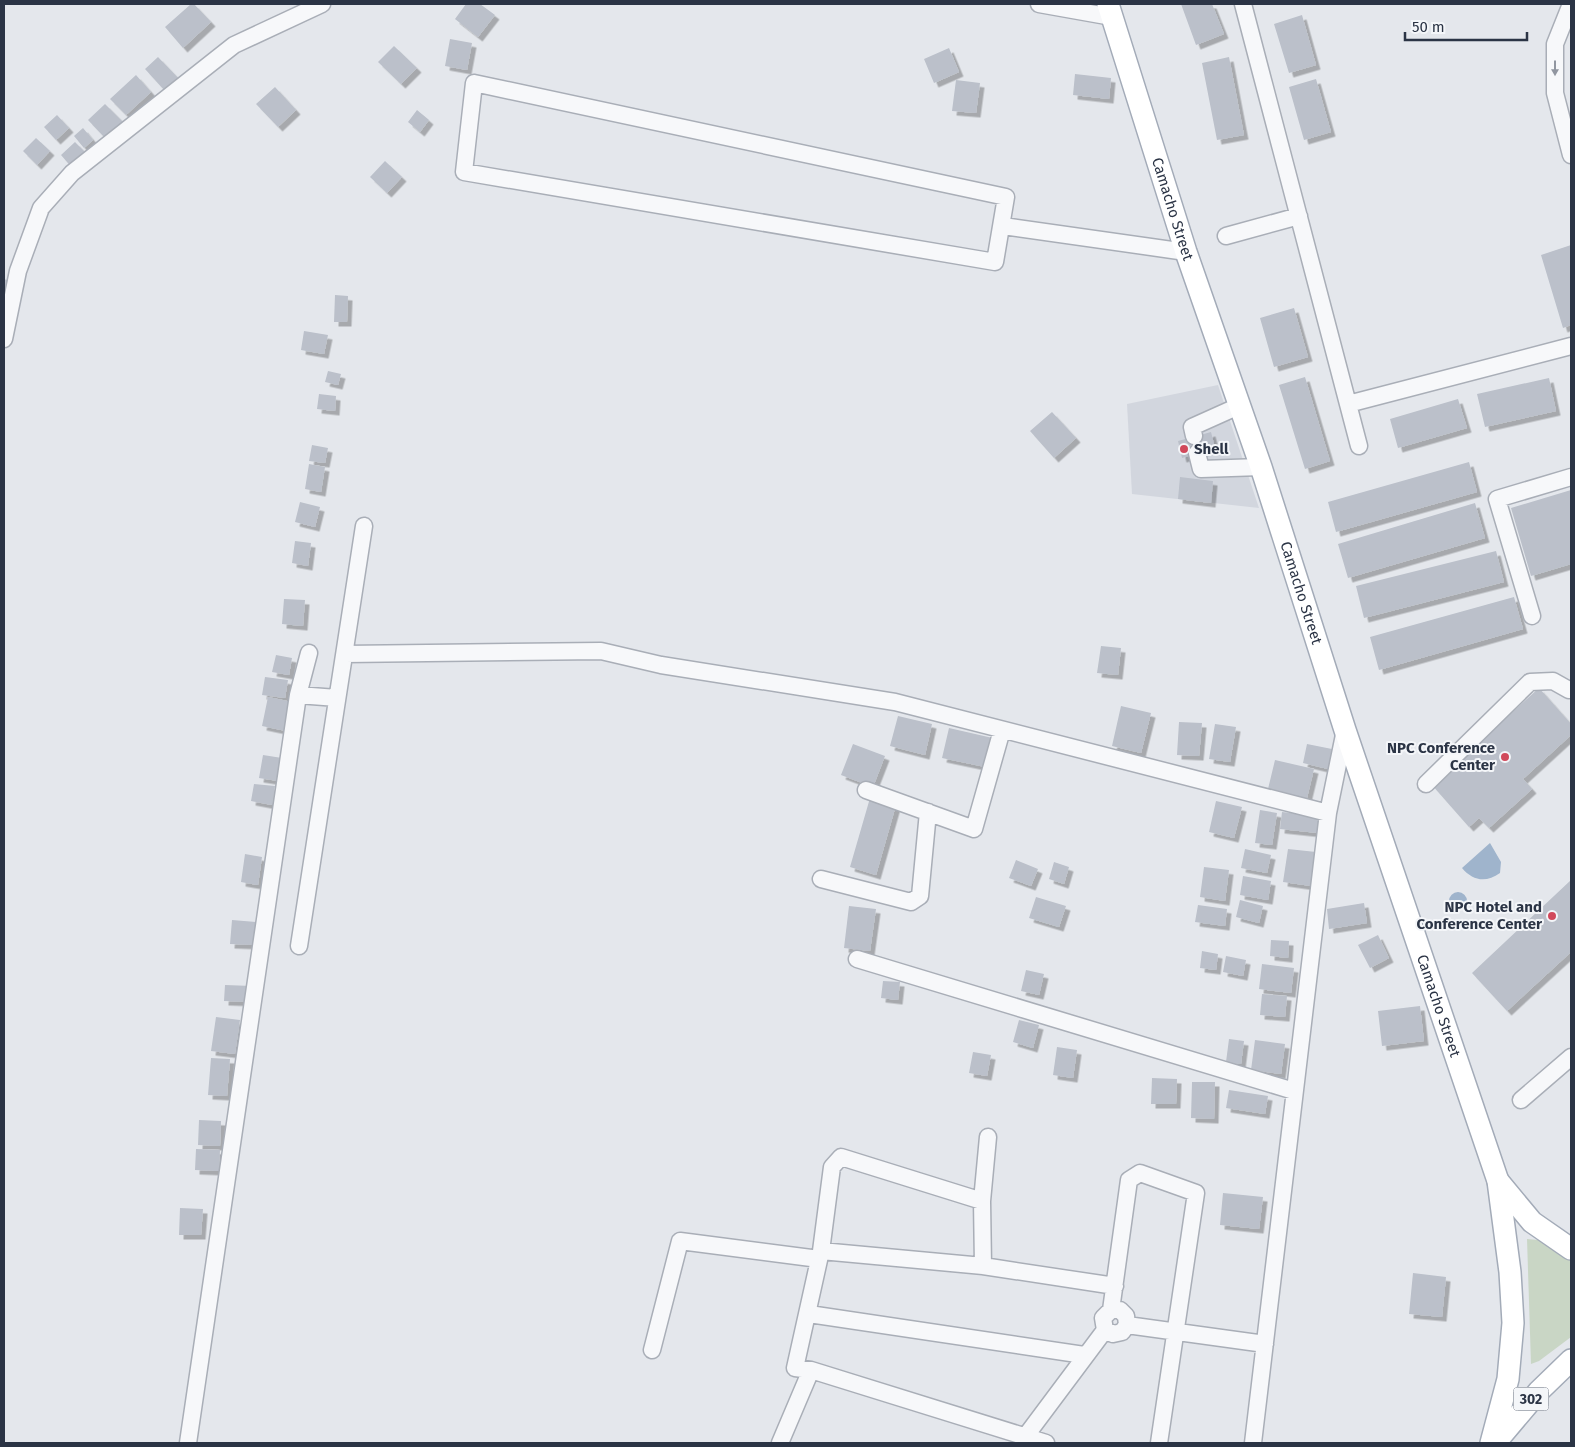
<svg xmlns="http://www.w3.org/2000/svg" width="1575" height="1447" viewBox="0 0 1575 1447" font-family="'Fira Sans',sans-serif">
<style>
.built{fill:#d2d6de}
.green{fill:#c9d6c5}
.water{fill:#9fb4cc}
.building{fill:#bbc0ca;filter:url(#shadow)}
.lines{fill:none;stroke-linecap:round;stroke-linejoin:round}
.minor-casing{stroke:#a9aeb7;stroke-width:19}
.major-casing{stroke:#a3abb8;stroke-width:24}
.minor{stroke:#f7f8fa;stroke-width:16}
.major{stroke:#fff;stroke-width:21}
.oneway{fill:#9196a0}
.poi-dot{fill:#d1495b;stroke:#f4f6f9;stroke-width:2}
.labels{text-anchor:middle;stroke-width:4;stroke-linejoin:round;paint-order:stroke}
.shield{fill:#f4f6f9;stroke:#676e7b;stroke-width:1}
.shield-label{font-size:14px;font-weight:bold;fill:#2b3445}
.street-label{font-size:15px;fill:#2b3445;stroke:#f4f6f9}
.poi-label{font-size:15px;font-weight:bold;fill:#2b3445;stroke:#f4f6f9;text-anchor:end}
</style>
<defs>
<filter id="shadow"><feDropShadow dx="4.5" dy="4.5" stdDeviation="0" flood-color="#0004"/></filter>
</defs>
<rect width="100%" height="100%" fill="#e4e7ec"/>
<path class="built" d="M1218 385 1259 508 1132 494 1127 404Z"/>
<path class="green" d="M1527 1239 1538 1240 1571 1258V1337L1539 1361 1531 1364Z"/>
<path class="water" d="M1490 843 1501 862 1500 873C1486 883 1473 881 1462 868Z
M1449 901a9 9 0 1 1 18 0a9 9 0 1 1-18 0Z"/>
<path class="building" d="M191 4H194L211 22 183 48 165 27Z
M466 4H480L495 15 478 37 455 19Z
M1181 4H1212L1224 34 1196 45Z
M1302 15 1316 65 1289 73 1274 24Z
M450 39 472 43 467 70 445 66Z
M394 46 417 68 401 84 378 62Z
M949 48 959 72 934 83 924 59Z
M158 57 180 80 166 92 145 69Z
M1229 57 1244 135 1217 140 1202 63Z
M1075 74 1111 78 1109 99 1073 95Z
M136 75 151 92 126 115 110 99Z
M1316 79 1331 132 1304 140 1289 87Z
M956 80 980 83 976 113 952 111Z
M275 87 296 110 278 127 256 104Z
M105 104 123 122 106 139 88 120Z
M417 110 429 120 420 132 408 122Z
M57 115 69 128 56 140 44 127Z
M83 128 93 140 84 148 74 136Z
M36 138 50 151 37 165 23 151Z
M75 142 89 156 74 170 61 155Z
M385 161 402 177 387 193 370 177Z
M1571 245V325L1563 328 1541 255Z
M4 279 10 281 4 304Z
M335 295 348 296 347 322H334Z
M1294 308 1308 357 1274 367 1260 318Z
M304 331 328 335 324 354 301 350Z
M328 371 341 374 338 385 325 382Z
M1305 377 1330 461 1305 469 1279 385Z
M1549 378 1556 411 1485 427 1477 394Z
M319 394 336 396 335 411 317 409Z
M1458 399 1467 428 1398 448 1390 419Z
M1052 412 1076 438 1054 458 1030 431Z
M1211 432 1215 448 1182 458 1178 441Z
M312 445 328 448 325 463 309 461Z
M1469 462 1477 492 1336 532 1328 502Z
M309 464 325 467 321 492 305 489Z
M1180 477 1213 481 1211 503 1178 499Z
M1571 490V564L1531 576 1511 508Z
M300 502 320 507 315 527 295 522Z
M1475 503 1485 538 1348 578 1338 544Z
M295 541 311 543 308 566 292 563Z
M1496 551 1504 582 1364 618 1356 586Z
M1514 597 1523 629 1379 670 1370 637Z
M284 599 305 600 303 626 282 624Z
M1101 646 1121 648 1118 675 1097 673Z
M276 655 292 658 289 675 272 672Z
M265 677 288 680 285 698 262 695Z
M1539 688 1571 724V735L1523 779 1532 789 1489 828 1479 818 1469 827 1432 785Z
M268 697 292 702 286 731 262 726Z
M1121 706 1151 713 1141 753 1112 746Z
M898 716 932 724 925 755 890 746Z
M1179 722 1202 723 1199 756 1177 755Z
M1215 724 1236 727 1230 762 1209 759Z
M949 728 997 739 990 768 942 758Z
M853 744 885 756 873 787 841 775Z
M1307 744 1332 749 1328 769 1303 763Z
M263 755 282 758 278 781 259 778Z
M1275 760 1314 769 1307 798 1268 789Z
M254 784 275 786 272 805 251 801Z
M870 798 896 805 876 875 850 867Z
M1216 801 1242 807 1234 838 1209 832Z
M1260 810 1277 813 1272 845 1255 843Z
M1282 812 1319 816 1318 833 1280 829Z
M1245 849 1271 855 1267 873 1241 868Z
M1288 849 1316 852 1311 886 1283 882Z
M245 854 262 857 258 885 241 882Z
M1016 860 1038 869 1031 886 1009 878Z
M1054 862 1069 867 1064 884 1049 879Z
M1204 867 1229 870 1225 901 1200 897Z
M1243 876 1271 881 1268 900 1240 895Z
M1571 880V952L1507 1011 1472 973Z
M1036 897 1066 906 1059 927 1029 918Z
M1240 900 1263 906 1259 923 1236 917Z
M1364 903 1367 923 1329 929 1327 909Z
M1198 905 1227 909 1225 926 1195 922Z
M849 906 876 909 870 951 844 948Z
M232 920 257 922 255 945 230 944Z
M1378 935 1389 958 1370 968 1358 945Z
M1271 940 1289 941 1288 958 1270 956Z
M1202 951 1218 954 1216 970 1200 968Z
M1226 956 1246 960 1243 976 1223 972Z
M1262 964 1294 968 1291 993 1259 989Z
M1026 970 1044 974 1039 995 1021 991Z
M883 981 900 982 898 1000 881 998Z
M225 985 252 986 251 1002 224 1001Z
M1262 994 1287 996 1285 1017 1260 1015Z
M1420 1006 1424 1041 1382 1046 1378 1011Z
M216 1017 240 1020 235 1054 211 1051Z
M1019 1020 1039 1025 1033 1048 1013 1042Z
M1229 1039 1244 1041 1241 1064 1226 1062Z
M1255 1040 1285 1044 1281 1074 1251 1070Z
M1057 1047 1077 1050 1073 1078 1053 1075Z
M973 1052 991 1055 987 1076 969 1073Z
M211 1058 230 1059 227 1096 208 1095Z
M1152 1078 1177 1079 1176 1104H1151Z
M1192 1082H1215L1214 1119 1191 1118Z
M1229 1090 1268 1096 1265 1114 1226 1108Z
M199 1120 221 1121 220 1146 198 1145Z
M196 1149 220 1150 219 1171 195 1170Z
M1223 1193 1263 1197 1259 1229 1220 1225Z
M180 1208 203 1209 201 1235H179Z
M1413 1273 1446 1277 1442 1317 1409 1314Z"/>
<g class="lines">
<g class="minor-casing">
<path id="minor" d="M1039 4 1112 17
M1243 4 1359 446
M1571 4 1555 44V93L1571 155
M474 83 1006 197 995 262 464 172Z
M1003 226 1186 252
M1226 236 1299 216
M4 339 18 271 41 208 72 173 234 45 322 4
M1348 404 1571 346
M1194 436 1192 427 1241 405
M1197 453 1201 469 1261 467
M1532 616 1497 499 1571 477
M345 654 601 651 661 665 895 702 1328 813
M298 695 337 698
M1426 784 1530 682 1553 681 1569 690 1571 689
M866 790 974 829 1002 730
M821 879 911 902 920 896 928 812
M299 946 364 526
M857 959 1294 1091
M1521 1100 1571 1057
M982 1201 841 1157 832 1167 821 1251 795 1368 811 1370 1046 1443
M821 1251 983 1266 1115 1286
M983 1266 982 1201 988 1137
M1111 1310H1120L1126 1316 1127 1325 1122 1332 1113 1334 1105 1330 1103 1318 1111 1310 1129 1180 1140 1173 1196 1193 1159 1443
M809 1314 1084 1355
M1127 1325 1265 1344
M652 1350 680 1241 819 1259
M1025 1437 1105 1330
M188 1443 298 695 309 653
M780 1443 811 1370
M1253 1443 1328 813 1345 730"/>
</g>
<g class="major-casing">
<g id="major">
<path id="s1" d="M1108 4 1186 252 1261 467 1345 730 1498 1181 1510 1272 1513 1323 1508 1379 1491 1443"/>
<path d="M1498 1181 1532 1222 1571 1249"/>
<path d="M1495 1443 1539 1391 1571 1360"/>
</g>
</g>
<use href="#minor" class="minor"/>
<use href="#major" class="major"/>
</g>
<defs><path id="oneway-solid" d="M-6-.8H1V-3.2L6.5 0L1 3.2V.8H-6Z" transform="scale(1.25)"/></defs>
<use class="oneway" href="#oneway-solid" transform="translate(1555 68) rotate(90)"/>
<g class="poi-dot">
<circle cx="1184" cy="449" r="5"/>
<circle cx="1505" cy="757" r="5"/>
<circle cx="1552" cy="916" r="5"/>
</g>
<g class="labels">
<rect class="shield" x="1513.5" y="1387.5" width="35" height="23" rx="4"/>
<g class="shield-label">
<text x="1531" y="1404">302</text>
</g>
<g class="street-label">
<text dy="5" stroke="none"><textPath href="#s1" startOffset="215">Camacho Street</textPath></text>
<text dy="5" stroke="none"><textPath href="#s1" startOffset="620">Camacho Street</textPath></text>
<text dy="5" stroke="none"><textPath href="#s1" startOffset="1055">Camacho Street</textPath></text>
</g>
<g class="poi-label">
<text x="1194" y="454" text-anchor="start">Shell</text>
<text x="1495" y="753">NPC Conference<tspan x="1495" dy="17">Center</tspan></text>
<text x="1542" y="912">NPC Hotel and<tspan x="1542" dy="17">Conference Center</tspan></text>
</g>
</g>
<rect width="1575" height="1447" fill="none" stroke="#2b3445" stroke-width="10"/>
<path d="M1405 32v8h122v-8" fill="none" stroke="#2b3445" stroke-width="2.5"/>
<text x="1412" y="32" font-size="15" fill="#2b3445" stroke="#f4f6f9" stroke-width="4" paint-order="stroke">50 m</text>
</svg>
